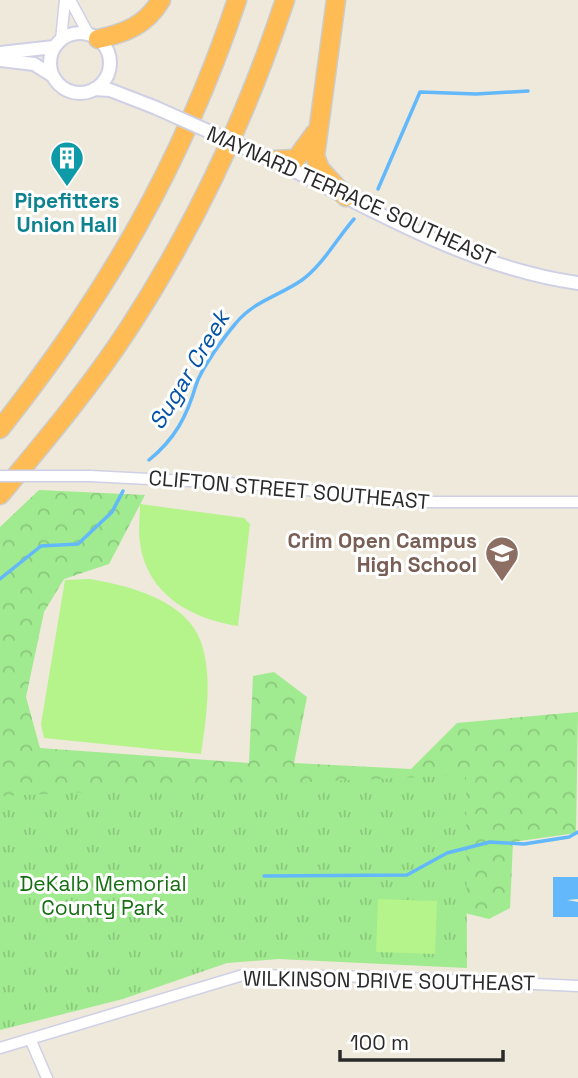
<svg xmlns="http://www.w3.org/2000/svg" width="578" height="1078" viewBox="0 0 578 1078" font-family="'Space Grotesk',sans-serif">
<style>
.forest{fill:url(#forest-crowns)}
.park{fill:url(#park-tufts)}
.pitch{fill:#b5f38b}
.water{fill:#62b8fb}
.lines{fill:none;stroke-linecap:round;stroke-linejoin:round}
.stream{stroke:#62b8fb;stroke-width:3.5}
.minor-casing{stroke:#cfd0e5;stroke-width:13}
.tertiary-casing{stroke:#cfd0e5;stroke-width:16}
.motorway-casing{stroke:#ccc;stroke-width:21}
.minor{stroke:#fff;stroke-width:10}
.tertiary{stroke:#fff;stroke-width:12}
.motorway{stroke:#ffbb54;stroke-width:18}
.minor-bridge-casing{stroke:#cfd0e5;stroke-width:13;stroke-linecap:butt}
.tertiary-bridge-casing{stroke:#cfd0e5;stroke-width:16;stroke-linecap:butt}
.minor-bridge{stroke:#fff;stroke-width:10}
.tertiary-bridge{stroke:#fff;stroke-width:12}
.labels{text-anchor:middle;stroke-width:6;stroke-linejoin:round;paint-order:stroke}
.street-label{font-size:21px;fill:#2a2a2a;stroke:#fff}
.culture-label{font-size:21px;font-weight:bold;fill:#0d838f;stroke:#fff}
.education-label{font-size:21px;font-weight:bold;fill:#785e54;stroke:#fff;text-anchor:end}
.park-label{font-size:21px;fill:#156f12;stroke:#fff}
.water-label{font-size:23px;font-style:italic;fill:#0051a8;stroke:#fff}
</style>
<defs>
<pattern id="forest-crowns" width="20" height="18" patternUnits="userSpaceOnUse" patternTransform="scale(1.75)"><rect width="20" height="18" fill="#a0ea90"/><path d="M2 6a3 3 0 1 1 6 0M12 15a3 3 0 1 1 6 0" fill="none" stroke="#8ac97c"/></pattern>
<pattern id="park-tufts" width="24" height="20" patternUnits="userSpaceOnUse" patternTransform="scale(1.75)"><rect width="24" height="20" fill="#a0ea90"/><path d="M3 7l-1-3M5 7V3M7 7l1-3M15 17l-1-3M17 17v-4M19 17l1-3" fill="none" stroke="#8ac97c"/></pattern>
</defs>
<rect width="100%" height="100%" fill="#eee9da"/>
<path class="forest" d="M39 490 145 495 109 564 64 579 44 612 26 697 40 748 249 763 253 676 274 672 307 697 294 763 411 769 457 723 578 712 576 833 513 842 510 908 489 919 445 908 0 853V527Z"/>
<path class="park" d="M466 775 467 968 278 959 227 963 123 999 0 1030V796Z"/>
<path class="pitch" d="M140 504 244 518 250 524 238 626C192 619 147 595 140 543 138 531 140 517 140 504Z
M89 579C127 585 187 600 201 642 213 677 206 719 201 754L44 738 41 724 65 580Z
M378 899 437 901 435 954 376 952Z"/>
<path class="water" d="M553 877H578V899L567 900 578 902V917H553Z"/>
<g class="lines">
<path class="stream" d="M378 189 420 92 476 94 528 91
M149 460C175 439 187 416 196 385 201 369 224 337 236 323 254 301 279 296 302 280 322 266 338 237 354 219
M0 579 41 546 78 544 112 512 123 491
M264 876 407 875 447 853 490 842 524 844 569 837 578 832"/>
<g class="minor-casing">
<path id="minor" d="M70 0 89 35
M61 40 65 0
M90 476 266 485 404 502H578
M31 1041 47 1078
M0 1048 243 975 385 977 578 986"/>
</g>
<g class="tertiary-casing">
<path id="tertiary" d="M50 63a30 30 0 1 1 60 0a30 30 0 1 1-60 0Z
M0 53 54 47
M0 60 34 64 53 76
M94 89 110 90 154 107
M275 161C371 209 470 268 578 283"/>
</g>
<g class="motorway-casing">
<path id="motorway" d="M336 0 315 156 320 169 346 197
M98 39C126 33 146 25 161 0
M273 160 296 159 315 133
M0 429C107 294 182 164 237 0
M0 495C44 442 89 389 127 331 193 230 247 115 285 0"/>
</g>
<use href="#minor" class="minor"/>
<use href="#tertiary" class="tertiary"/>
<use href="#motorway" class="motorway"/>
<g class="minor-bridge-casing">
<path id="minor-bridge" d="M0 476H90"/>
</g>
<g class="tertiary-bridge-casing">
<path id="tertiary-bridge" d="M154 107 262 155"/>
</g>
<use href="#minor-bridge" class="minor-bridge"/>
<use href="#tertiary-bridge" class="tertiary-bridge"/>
</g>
<defs>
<g id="building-pin" transform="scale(1.75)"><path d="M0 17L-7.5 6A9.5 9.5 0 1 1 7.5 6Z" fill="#0f9aa8" stroke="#fff"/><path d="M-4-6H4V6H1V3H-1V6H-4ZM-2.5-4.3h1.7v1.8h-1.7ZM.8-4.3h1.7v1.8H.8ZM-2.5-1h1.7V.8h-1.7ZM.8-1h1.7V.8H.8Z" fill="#fff"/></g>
<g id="school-pin" transform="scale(1.75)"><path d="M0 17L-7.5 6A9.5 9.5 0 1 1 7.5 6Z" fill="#8d6e63" stroke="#fff"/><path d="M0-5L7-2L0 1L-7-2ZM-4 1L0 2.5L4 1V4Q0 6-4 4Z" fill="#fff"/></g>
</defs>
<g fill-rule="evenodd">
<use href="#building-pin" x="67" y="158"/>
<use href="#school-pin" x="502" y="553"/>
</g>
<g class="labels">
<g class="street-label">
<text transform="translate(351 196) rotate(24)" y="7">MAYNARD TERRACE SOUTHEAST</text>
<text transform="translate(289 490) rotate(5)" y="7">CLIFTON STREET SOUTHEAST</text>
<text transform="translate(389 981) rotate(1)" y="7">WILKINSON DRIVE SOUTHEAST</text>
</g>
<g class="culture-label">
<text x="67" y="208">Pipefitters<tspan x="67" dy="24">Union Hall</tspan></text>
</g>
<g class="education-label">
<text x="477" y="548">Crim Open Campus<tspan x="477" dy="24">High School</tspan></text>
</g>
<g class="park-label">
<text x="103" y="891">DeKalb Memorial<tspan x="103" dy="24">County Park</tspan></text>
</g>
<g class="water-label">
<text transform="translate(189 370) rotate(-59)" y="8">Sugar Creek</text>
</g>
</g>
<path d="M340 1050v10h163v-10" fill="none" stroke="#2a2a2a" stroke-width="3.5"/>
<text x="350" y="1050" font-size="21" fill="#2a2a2a" stroke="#ffffff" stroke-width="5" paint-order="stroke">100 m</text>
</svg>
